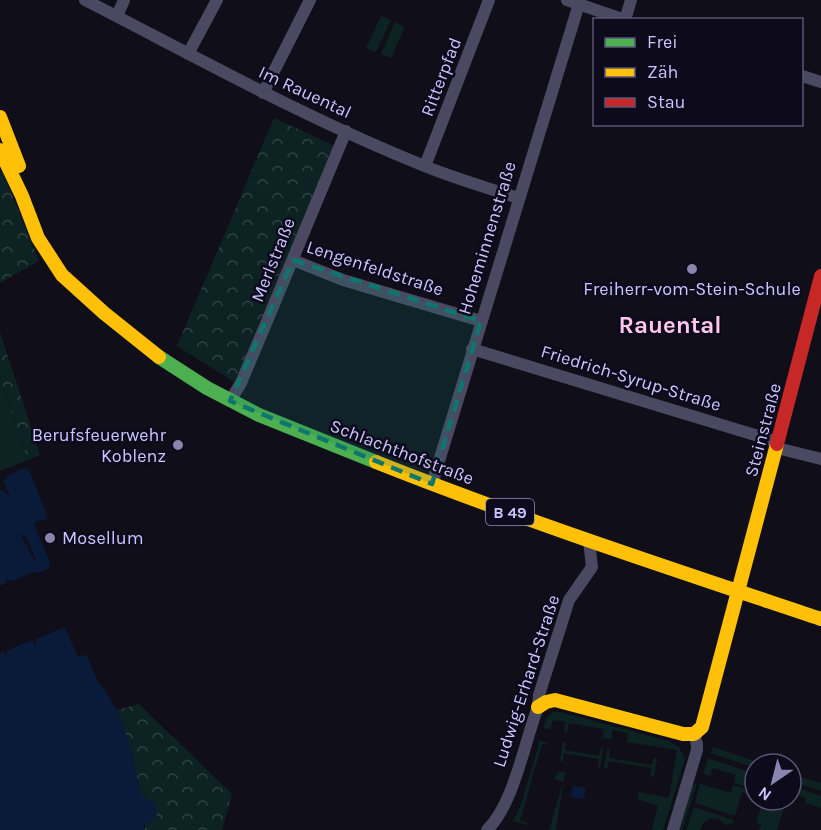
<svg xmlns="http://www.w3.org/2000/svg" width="821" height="830" viewBox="0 0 821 830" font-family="Karla,sans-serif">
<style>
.grass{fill:#0d2323}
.park{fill:url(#park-crowns)}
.water{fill:#0a1b39}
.pier{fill:#100e18}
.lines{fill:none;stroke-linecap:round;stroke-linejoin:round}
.canal{stroke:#0a1b39;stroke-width:12}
.street{stroke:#4a4961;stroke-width:12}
.fast{stroke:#4caf50;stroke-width:14}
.slow{stroke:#ffc107;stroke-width:14}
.jam{stroke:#c62828;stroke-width:14}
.marked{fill:#0f766e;fill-opacity:0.2;stroke:#0f766e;stroke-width:4.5;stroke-dasharray:12 8;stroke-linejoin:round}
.poi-dot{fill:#8a85ae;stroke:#0d0a1c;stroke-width:2}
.labels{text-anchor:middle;stroke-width:5;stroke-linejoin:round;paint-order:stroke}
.shield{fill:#0d0a1c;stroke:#938dbb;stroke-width:1.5}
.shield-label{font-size:16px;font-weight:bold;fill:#ccc5ff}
.street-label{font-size:18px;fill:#ccc5ff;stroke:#0d0a1c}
.poi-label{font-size:18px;fill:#ccc5ff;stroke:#0d0a1c}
.district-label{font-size:24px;font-weight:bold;fill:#ffc7eb;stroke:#0d0a1c}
</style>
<defs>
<pattern id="park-crowns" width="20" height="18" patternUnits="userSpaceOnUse" patternTransform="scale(1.5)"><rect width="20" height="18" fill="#0d2323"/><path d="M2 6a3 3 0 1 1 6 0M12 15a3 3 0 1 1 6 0" fill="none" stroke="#2f4144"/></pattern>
</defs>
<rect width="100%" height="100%" fill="#100e18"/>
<path class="grass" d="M381 16 391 20 376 52 366 48Z
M395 22 405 27 391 58 381 54Z
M0 377 28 460 0 471Z
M554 712H560L669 741 679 747 685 759 663 830H652L658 806 637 799 639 792 669 798 677 750 627 742 628 733 613 730 611 739 602 738 604 729 569 723 567 732 564 731 566 722 553 720 551 729 543 728 547 717Z
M540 740 550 745 542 744 520 821 528 823 527 825 513 821 521 805Z
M563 742H566L565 750 599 756 601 748 603 749 600 768 598 767 599 759 564 753 563 761H560Z
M713 747 763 764H755V768L711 753Z
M607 749 610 750 609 758 652 765 654 757 657 758 654 777 650 776 652 768 608 761 607 769 604 768Z
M708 758 755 774V789L734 783 736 775 713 768 710 776 703 774Z
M558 772H565L556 830H549L563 782 554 779Z
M797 776 821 783V791L800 784Z
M697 783 682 830H679L693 785Z
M700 784 731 793 733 785 752 791 751 794 742 792 735 816 695 803Z
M798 788 821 796V808L805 803 806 798 791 793Z
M763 800 786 801 777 830H759L761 824 756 823Z
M694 807 734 820 733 823 725 825 719 819 711 818 703 823 700 830H686Z"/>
<path class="park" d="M274 118 335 146 236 383 177 346Z
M0 170 4 175 39 261 0 283Z
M0 332 40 455 28 460 0 377Z
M139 704 232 794 222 830H145V799L140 791 130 745 117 710Z"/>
<path class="water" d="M0 495 39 570 0 586Z
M65 627 78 657 86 654 98 682 108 695 117 710 130 745 140 791 146 799 155 803 157 818 144 825 145 830H0V653Z
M573 786 586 788 584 799 571 797Z"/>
<path class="pier" d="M42 569 41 573 12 585 8 584 0 589V586L5 584 6 579 11 582Z
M65 624 68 626 80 653 84 651 86 654 78 657 65 627 36 638V645L31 640 7 650V657L3 652 0 653V650Z"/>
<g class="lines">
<path class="canal" d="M1 496 24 530
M38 567 44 564 10 481 14 479 30 518 35 516 19 477 24 474 41 515"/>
<path class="street" d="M85 0C198 58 309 120 427 167 457 179 488 188 518 198
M567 0 625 20 631 0
M117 16 124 0
M188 54 217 0
M802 76 821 82
M263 93 310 0
M425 166 489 0
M293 260 343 280 481 321
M472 349 778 442
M230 401 241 383 265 326 346 131
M777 448 821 459
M432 484 579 4
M487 830C514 804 524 743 538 707L539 695 569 600 592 567 589 541
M673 830 697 750V744L694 734"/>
<path class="fast" d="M159 357 207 388 259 415 376 462"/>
<path class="slow" d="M0 117 19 166
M0 150 22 196 38 238 62 275 104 313 159 357
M376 462C522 520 672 569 821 619
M538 707 546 702 555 700 683 734H694L702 727 777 444"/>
<path class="jam" d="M777 444 821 276"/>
</g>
<path class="marked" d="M293 260 481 321 432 484 230 401Z"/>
<g class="poi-dot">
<circle cx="692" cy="269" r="6"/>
<circle cx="178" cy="445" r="6"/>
<circle cx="50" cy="538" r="6"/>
</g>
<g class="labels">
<rect class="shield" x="486" y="499" width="48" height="26" rx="4.5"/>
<g class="shield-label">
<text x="510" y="518">B 49</text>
</g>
<g class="street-label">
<text transform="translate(441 77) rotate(-69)" y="6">Ritterpfad</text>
<text transform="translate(305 92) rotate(25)" y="6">Im Rauental</text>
<text transform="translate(487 238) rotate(-73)" y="6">Hoheminnenstraße</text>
<text transform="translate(273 260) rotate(-68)" y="6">Merlstraße</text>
<text transform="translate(375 268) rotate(18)" y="6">Lengenfeldstraße</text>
<text transform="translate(631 378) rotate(17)" y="6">Friedrich-Syrup-Straße</text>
<text transform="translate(763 430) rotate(-75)" y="6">Steinstraße</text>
<text transform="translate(402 452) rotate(21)" y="6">Schlachthofstraße</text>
<text transform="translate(526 681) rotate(-72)" y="6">Ludwig-Erhard-Straße</text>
</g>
<g class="poi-label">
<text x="692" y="295">Freiherr-vom-Stein-Schule</text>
<text x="166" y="441" text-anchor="end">Berufsfeuerwehr<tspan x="166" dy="21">Koblenz</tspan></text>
<text x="62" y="544" text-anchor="start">Mosellum</text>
</g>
<g class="district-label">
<text x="670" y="333">Rauental</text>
</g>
</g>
<rect x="593" y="18" width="210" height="108" fill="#0d0a1c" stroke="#595577" stroke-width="1.5"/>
<rect x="605" y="38" width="30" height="9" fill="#4caf50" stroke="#595577" stroke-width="1.5"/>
<text x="647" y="48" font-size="18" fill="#ccc5ff">Frei</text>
<rect x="605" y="68" width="30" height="9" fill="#ffc107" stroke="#595577" stroke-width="1.5"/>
<text x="647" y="78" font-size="18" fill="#ccc5ff">Zäh</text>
<rect x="605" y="98" width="30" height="9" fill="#c62828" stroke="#595577" stroke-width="1.5"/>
<text x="647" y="108" font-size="18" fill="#ccc5ff">Stau</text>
<g transform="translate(773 782) rotate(215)"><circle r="28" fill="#0d0a1c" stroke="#595577" stroke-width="1.5"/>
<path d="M0-4.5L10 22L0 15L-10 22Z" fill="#8a85ae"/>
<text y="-9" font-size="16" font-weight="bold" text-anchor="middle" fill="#ccc5ff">N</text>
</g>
</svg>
